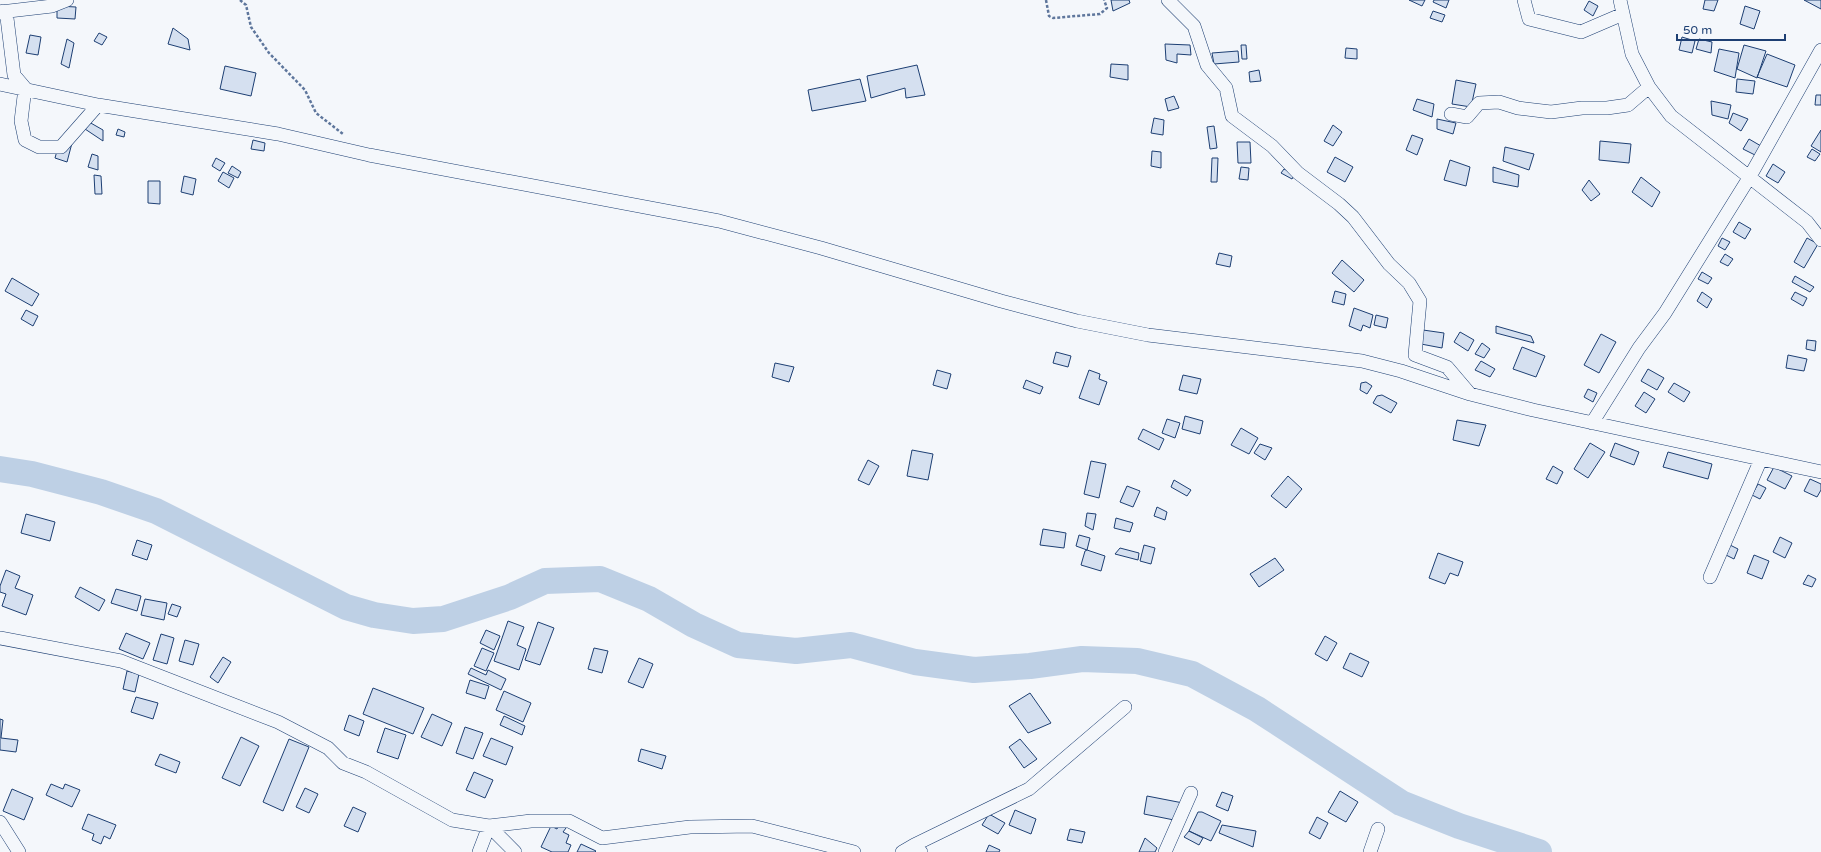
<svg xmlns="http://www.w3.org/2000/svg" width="1821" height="852" viewBox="0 0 1821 852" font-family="'Varela Round',sans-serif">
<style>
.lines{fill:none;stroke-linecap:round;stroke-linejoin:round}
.river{stroke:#bed0e5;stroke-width:26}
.building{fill:#d5e0f0;stroke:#1d3f73}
.minor-casing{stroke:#1d3f73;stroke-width:14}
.path{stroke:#5e769c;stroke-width:2.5;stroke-dasharray:3 2;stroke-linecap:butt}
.minor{stroke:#f4f7fb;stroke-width:13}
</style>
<rect width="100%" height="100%" fill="#f4f7fb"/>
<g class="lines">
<path class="river" d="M0 469 32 474 101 492 156 511 346 607 374 615 413 621 443 619 510 597 545 581 600 579 649 599 694 625 738 645 796 651 851 645 915 662 974 670 1030 666 1082 659 1137 661 1192 674 1257 709 1401 803 1459 826 1539 852"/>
</g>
<path class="building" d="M1111 0H1129L1130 3 1113 11Z
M1409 0H1425L1422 6Z
M1434 0H1449L1446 8 1433 2Z
M1705 0H1718L1714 11 1703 9Z
M1804 0H1821V9Z
M1589 1 1598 6 1593 16 1584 10Z
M57 6 76 7 75 19 57 18Z
M1745 6 1760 11 1754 29 1740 24Z
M1433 11 1445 15 1442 22 1430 18Z
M173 28 188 39 190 50 168 44Z
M99 33 107 37 102 45 94 41Z
M30 35 41 37 38 55 26 53Z
M1682 37 1695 41 1692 53 1679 50Z
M67 39 74 43 69 68 61 64Z
M1699 39 1712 42 1711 53 1696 49Z
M1165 44 1190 45 1191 55 1177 54V63L1166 60Z
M1241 45H1246L1247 59H1242Z
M1744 45 1766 51 1757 78 1737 69Z
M1346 48 1357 49V59L1345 58Z
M1719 49 1739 53 1735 78 1714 71Z
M1238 51 1239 62 1214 64 1212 53Z
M1767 54 1795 65 1787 87 1757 77Z
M1111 64 1128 65V80L1110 77Z
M917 65 925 95 906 98 905 88 871 98 867 76Z
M225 66 256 73 251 96 220 89Z
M1259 70 1261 81 1250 82 1249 72Z
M860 79 866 101 812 111 808 90Z
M1737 79 1755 81 1753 94 1736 92Z
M1456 80 1476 84 1471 107 1452 104Z
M1816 95H1821V105H1815Z
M1174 96 1179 108 1168 111 1165 99Z
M1417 99 1434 104 1432 117 1413 110Z
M1711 101 1731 105 1728 119 1712 115Z
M1733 113 1748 119 1741 131 1729 123Z
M1154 118 1164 120 1163 135 1151 133Z
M1437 119 1456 123 1453 134 1437 129Z
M89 122 103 130V141L85 129Z
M1333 125 1342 132 1333 146 1324 141Z
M1214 126 1217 148 1210 149 1207 127Z
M118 129 125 132 124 137 116 135Z
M1821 130V152L1811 146Z
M1412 135 1423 139 1417 155 1406 150Z
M1749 139 1761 146 1755 155 1743 149Z
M60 140 72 143 67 162 55 158Z
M253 140 265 143 264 151 251 149Z
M1600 141 1631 144 1629 163 1599 160Z
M1237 142H1250L1251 163H1238Z
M1505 147 1534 154 1529 170 1503 161Z
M1812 149 1820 154 1815 161 1807 157Z
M1152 151 1161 152V168L1151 166Z
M92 154 98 156V170L88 167Z
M1335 157 1353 167 1345 182 1327 172Z
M216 158 225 163 220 171 212 166Z
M1212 158H1218L1217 182H1211Z
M1450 160 1470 167 1466 186 1444 180Z
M1773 164 1785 172 1778 183 1766 176Z
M232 166 241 172 238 178 228 173Z
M1241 167 1249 168 1248 180 1239 179Z
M1493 167 1519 175 1518 187 1493 182Z
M1284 169 1295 174 1292 179 1281 173Z
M223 172 234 178 229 188 218 181Z
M94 175 101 176 102 194H95Z
M184 176 196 179 193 195 181 192Z
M1641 177 1660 192 1652 207 1632 192Z
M1589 180 1600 194 1591 201 1582 190Z
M148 181H160V204L148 203Z
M1739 222 1751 229 1745 239 1733 232Z
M1722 238 1730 242 1725 250 1718 246Z
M1807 238 1818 244 1804 268 1794 262Z
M1219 253 1232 256 1230 267 1216 264Z
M1725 254 1733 259 1728 266 1720 262Z
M1342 260 1364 280 1354 292 1332 273Z
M1702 272 1712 278 1708 284 1698 279Z
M1795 276 1814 287 1810 292 1792 282Z
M12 278 39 294 32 306 5 291Z
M1335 291 1346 294 1344 305 1332 302Z
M1702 292 1712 299 1707 308 1697 301Z
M1795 292 1807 298 1803 306 1791 299Z
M1354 308 1373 315 1370 328 1363 325 1361 331 1349 326Z
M26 310 38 316 33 326 21 319Z
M1376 315 1388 318 1386 328 1374 325Z
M1496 326 1531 336 1534 343 1496 333Z
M1423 330 1444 333 1442 348 1421 344Z
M1460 332 1474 340 1468 351 1454 342Z
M1601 334 1616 342 1599 373 1584 365Z
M1807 340 1816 341 1815 351 1806 349Z
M1482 343 1490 349 1484 358 1475 354Z
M1522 347 1545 356 1536 377 1513 369Z
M1056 352 1071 356 1068 367 1053 363Z
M1788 355 1807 359 1804 371 1786 368Z
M1481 361 1495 369 1490 377 1475 370Z
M775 363 794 367 789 382 772 377Z
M1648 369 1664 378 1657 390 1641 381Z
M937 370 951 374 947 389 933 385Z
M1089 370 1100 374 1099 379 1107 382 1099 405 1079 398Z
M1183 375 1201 379 1197 394 1179 390Z
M1026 380 1043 387 1040 394 1023 388Z
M1366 382 1372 386 1367 394 1360 390 1361 383Z
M1674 383 1690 392 1684 402 1668 392Z
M1588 389 1597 393 1593 402 1584 397Z
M1644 392 1655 399 1646 413 1635 406Z
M1382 395 1397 403 1391 413 1373 403 1377 396Z
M1185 416 1203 421 1200 434 1182 429Z
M1167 419 1180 423 1175 438 1162 433Z
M1457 420 1486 425 1479 446 1453 440Z
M1241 428 1258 438 1249 454 1231 445Z
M1143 429 1164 439 1159 450 1138 439Z
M1590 443 1605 452 1588 478 1574 469Z
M1615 443 1639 452 1634 465 1610 456Z
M1260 444 1272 448 1265 460 1254 453Z
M912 450 933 454 928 480 907 476Z
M1668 452 1712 464 1708 479 1663 467Z
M868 460 879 466 869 485 858 480Z
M1091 461 1106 464 1099 498 1084 494Z
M1553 466 1563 472 1557 484 1546 479Z
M1774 467 1792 476 1785 489 1767 480Z
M1288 476 1302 489 1286 508 1271 496Z
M1810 479 1821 484V490L1817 497 1804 491Z
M1174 480 1191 490 1187 496 1171 487Z
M1758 484 1766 488 1760 499 1752 495Z
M1127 486 1140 491 1133 507 1120 502Z
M1157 507 1167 512 1165 520 1154 516Z
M1087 513 1096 514 1093 530 1085 526Z
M26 514 55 522 50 541 21 533Z
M1116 518 1133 523 1130 532 1114 528Z
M1043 529 1066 533 1064 548 1040 545Z
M1079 535 1090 538 1087 550 1076 546Z
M1780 537 1792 543 1785 558 1773 552Z
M137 540 152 545 147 560 132 555Z
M1144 545 1155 548 1151 564 1140 561Z
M1730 545 1738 549 1734 559 1726 555Z
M1120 548 1139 553 1138 560 1115 554Z
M1087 550 1105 556 1101 571 1081 565 1085 551Z
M1438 553 1463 562 1458 576 1450 573 1445 584 1429 578Z
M1754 555 1769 561 1762 579 1747 573Z
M1275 558 1284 570 1259 587 1250 574Z
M6 570 20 576 15 588 33 595 26 615 2 606 6 594 0 592V586Z
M1808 575 1816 579 1812 587 1803 584Z
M80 587 105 600 99 611 75 597Z
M116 589 141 596 137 611 111 603Z
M145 599 167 603 164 620 141 615Z
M172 604 181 607 177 617 168 614Z
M508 621 524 627 517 645 526 649 519 670 494 661Z
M538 622 554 628 540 665 525 660Z
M486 630 500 636 494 650 480 643Z
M126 633 150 643 143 659 119 649Z
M161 634 174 638 167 664 153 660Z
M1325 636 1337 643 1327 661 1315 654Z
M185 640 199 644 193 665 179 661Z
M482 648 494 653 486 671 474 666Z
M594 648 608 651 602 673 588 669Z
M1350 653 1369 662 1362 677 1343 668Z
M223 657 231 662 218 683 210 677Z
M639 658 653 664 643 688 628 682Z
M471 668 486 675 488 670 506 679 501 690 468 674Z
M127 671 139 674 135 692 123 689Z
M470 680 489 686 485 699 466 693Z
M373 688 424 708 413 734 363 714Z
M504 691 531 703 523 722 496 710Z
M1030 693 1051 723 1028 733 1009 706Z
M136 697 158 703 153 719 131 712Z
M432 714 452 723 442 746 421 737Z
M349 715 364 721 359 736 344 730Z
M504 716 525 726 522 735 500 725Z
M0 719 3 720 1 738 18 740 16 752 0 750Z
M465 727 483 733 473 759 456 753Z
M385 728 406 735 398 759 377 752Z
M241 737 259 746 240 786 222 778Z
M491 738 513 747 506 765 483 756Z
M289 739 309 747 283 811 263 802Z
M1020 739 1037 759 1024 768 1009 747Z
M641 749 666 756 662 769 638 761Z
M160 754 180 762 176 773 155 765Z
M474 772 493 780 485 798 466 790Z
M51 784 63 789 65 784 80 790 72 807 46 795Z
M305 788 318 794 309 813 296 807Z
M12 789 33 798 24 820 3 811Z
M1340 791 1358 802 1346 822 1328 812Z
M1222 792 1233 796 1228 811 1216 806Z
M1147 796 1183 803 1179 821 1144 814Z
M353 807 366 813 358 832 344 826Z
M1015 810 1036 819 1031 834 1009 825Z
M1198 812H1202L1221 821 1211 841 1189 831Z
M88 814 116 825 110 839 104 836 101 844 92 840 94 834 82 829Z
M989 814 1005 823 998 834 982 825Z
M1317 817 1328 823 1320 839 1309 833Z
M559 825 566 828 563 832 569 835 566 843 571 845 568 852H552L541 847 551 826 557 829Z
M1222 825 1256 831 1253 847 1219 833Z
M1070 829 1085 832 1082 843 1067 840Z
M1189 831 1203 838 1199 845 1184 837Z
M1145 838 1157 848 1155 852H1139Z
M581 844 596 851 595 852H577Z
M989 845 1000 850 999 852H986Z"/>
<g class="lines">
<g class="minor-casing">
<path id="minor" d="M1168 0 1194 26 1207 65 1226 88 1232 116 1272 146 1298 173 1339 204 1353 217 1389 264 1409 283 1420 301 1415 355 1447 367 1470 394
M1524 0 1529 19 1581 32 1623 14
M1620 0 1632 54 1649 87 1671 116 1807 222 1821 240
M3 11 7 18 14 75 25 88 21 121 25 140 39 147H61L98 105
M0 12 52 6 67 0
M0 84 98 105 278 134 369 155 719 221 821 248 1001 301 1077 321 1148 335 1362 361 1401 371 1470 394 1533 410 1821 472
M1451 114 1467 117 1479 103 1499 102 1518 108 1551 112 1582 108H1607L1628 105 1649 87
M1592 423 1639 348 1665 313 1749 178 1821 50
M1710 577 1761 459
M0 638 121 661 278 722 328 748 343 763 366 772 452 820 489 826 531 821H569L602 838 690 827 752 826 854 852
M0 822 19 852
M914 845 1029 789 1125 707
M479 852 489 826 515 852
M902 852 914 845 921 852
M1165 852 1191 793
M1370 852 1378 829"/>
</g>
<path class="path" d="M240 0 246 5 251 27 269 53 305 90 316 113 343 134
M1046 0 1049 16 1053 18 1100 14 1107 8 1104 0"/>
<use href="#minor" class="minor"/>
</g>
<path d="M1677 34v6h108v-6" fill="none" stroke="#1d3f73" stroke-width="2"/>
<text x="1683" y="34" font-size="12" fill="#1d3f73" stroke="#f4f7fb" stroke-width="3" paint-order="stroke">50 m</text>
</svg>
